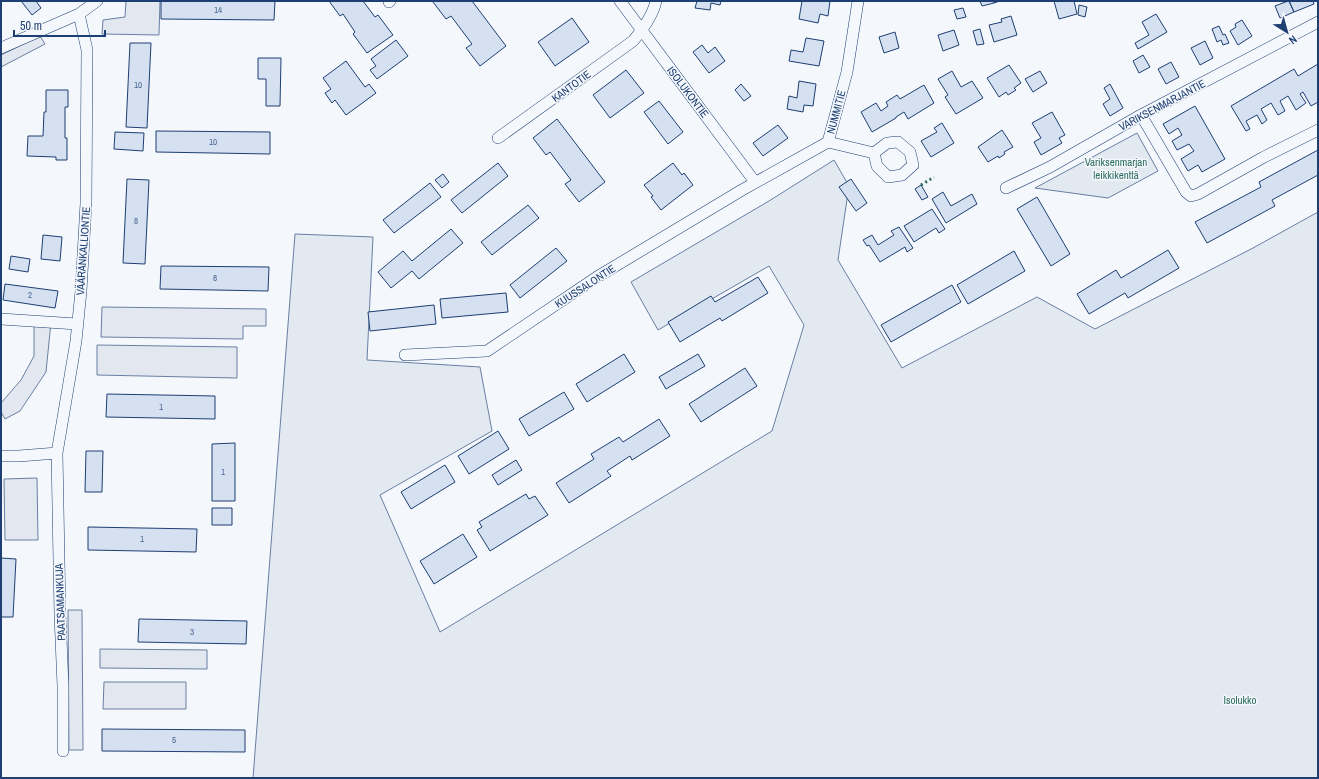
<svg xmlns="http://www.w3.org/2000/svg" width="1319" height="779" viewBox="0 0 1319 779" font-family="'Archivo Narrow',sans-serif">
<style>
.green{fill:#e3e9f0;stroke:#687fa3}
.parking{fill:#e3e8f0;stroke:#687fa3}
.building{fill:#d5e0f0;stroke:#1d3f73}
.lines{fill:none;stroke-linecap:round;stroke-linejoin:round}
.minor-casing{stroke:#1d3f73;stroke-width:12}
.minor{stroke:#f4f7fb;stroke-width:11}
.hedge{stroke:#2c6c60;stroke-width:3;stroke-dasharray:2 3;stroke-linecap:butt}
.fence{stroke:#1d3f73;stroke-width:1;stroke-dasharray:5 2;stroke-linecap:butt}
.labels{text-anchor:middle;stroke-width:3;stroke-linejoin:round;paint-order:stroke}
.number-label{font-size:9px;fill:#4b6792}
.street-label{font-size:11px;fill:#1d3f73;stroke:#f4f7fb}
.park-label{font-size:11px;fill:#2c6c60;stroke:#f4f7fb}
</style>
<rect width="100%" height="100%" fill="#f4f7fb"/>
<path class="green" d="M1137 133 1158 171 1108 198 1035 188Z
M834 160 849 186 838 260 902 368 1037 297 1095 329 1253 248 1318 212V778H253L295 234 373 237 367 360 480 367 492 431 380 495 440 632 772 431 804 325 769 266 658 330 631 282 769 201Z"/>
<path class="parking" d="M126 1H160L159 35 102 34 103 20 125 17Z
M40 36 45 44 1 67V55Z
M102 307 266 309V326H243V339L101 337Z
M34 321 51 322 46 372 20 411 5 419 1 412V403L21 380 34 356Z
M97 345 237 347V378L97 375Z
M37 478 38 540H5L4 479Z
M68 610H82L83 750H69Z
M100 649 207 650V669L100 668Z
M104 682H186V709H103Z"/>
<path class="building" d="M21 1H36L41 8 32 15Z
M161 1H275L274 20 161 19Z
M329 1H363L375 17 378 15 393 35 367 53 353 34 355 32 343 14 340 16Z
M434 1H472L506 46 480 66 466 48 472 44 451 16 446 19 433 2Z
M697 1H721L720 5 711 3 710 10 695 8Z
M802 1H830L828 16 820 14 818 23 799 19Z
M980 1H993L994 3 982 6Z
M1054 1H1074L1077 14 1059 19Z
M1288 1H1289L1294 12 1280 18 1275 6Z
M1289 1H1313L1314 4 1294 12Z
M1079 5 1087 7 1085 17 1078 15Z
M963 8 966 17 957 19 954 10Z
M1156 14 1167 32 1138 49 1135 43 1149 35 1142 22Z
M1011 16 1017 35 994 42 989 25 1002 22 1001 19Z
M572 18 589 42 555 66 538 42Z
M1242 20 1252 36 1238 45 1230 31 1236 27 1235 24Z
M1219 26 1223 35 1225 34 1229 43 1223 45 1221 40 1217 42 1212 29Z
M980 29 984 44 977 45 973 31Z
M954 30 959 45 943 51 938 35Z
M895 32 899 48 884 53 879 37Z
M806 38 824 41 819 66 789 61 791 50 803 52Z
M396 40 408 56 377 79 370 70 376 66 371 59Z
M1205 41 1213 58 1200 65 1191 48Z
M130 43H151L147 128 126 127Z
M702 45 708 53 715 47 725 61 709 73 693 52Z
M1143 55 1150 67 1139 73 1133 61Z
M258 58H281L280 106H266V79H258Z
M346 61 365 87 369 84 376 93 346 115 335 100 332 103 325 93 331 89 323 78Z
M1171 62 1179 77 1166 84 1158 69Z
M1318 64V102L1311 106 1303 92 1300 94 1306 103 1296 110 1288 96 1280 101 1285 111 1278 115 1271 103 1261 109 1267 120 1262 124 1257 115 1246 121 1250 129 1246 131 1231 106 1294 69 1298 76Z
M1009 65 1021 83 1014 88 1016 90 1008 95 1006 92 999 97 987 78Z
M626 70 644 93 610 118 593 95Z
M952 71 961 87 972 81 983 98 956 114 945 97 948 95 938 79Z
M1040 71 1047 83 1033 92 1025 79Z
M799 81 816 84 813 106 804 105 803 112 787 109 789 96 797 98Z
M741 84 751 96 744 101 735 90Z
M1110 84 1123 108 1110 116 1103 104 1110 99 1104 88Z
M924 85 934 103 908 119 904 112 896 117V118L872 132 861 112 876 103 881 111 888 106 886 102 897 95 900 99Z
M46 90H68V107H65V138H67V160H56V157L27 156 28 136H43L44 112H46Z
M659 101 683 132 668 144 644 112Z
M1195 106 1225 159 1202 172 1198 165 1188 171 1181 159 1194 151 1189 144 1177 150 1172 141 1182 135 1178 128 1169 134 1163 124Z
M1052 112 1065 135 1059 138 1062 143 1041 155 1034 142 1041 138 1032 123Z
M557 119 605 182 579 202 565 184 571 180 550 152 546 155 533 138Z
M942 123 954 143 931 157 921 141 937 132 934 128Z
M778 125 788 138 763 156 753 143Z
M1002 130 1013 147 1004 152 1005 154 999 158 998 156 988 162 978 147Z
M156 131 270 132V154L156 152Z
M115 132 144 133 143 151 114 149Z
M1318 150V175L1272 200 1275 206 1207 243 1195 222 1261 187 1259 182Z
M498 163 508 176 462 213 451 200Z
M673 163 682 175 684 173 693 185 661 210 651 197 653 196 644 185Z
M443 174 449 182 442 188 435 180Z
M127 179 149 180 145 264 123 263Z
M851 179 867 203 856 211 839 187Z
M430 183 441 197 394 233 383 220Z
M921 185 928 197 922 200 915 189Z
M943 192 951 206 972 194 977 204 946 223 932 199Z
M1037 197 1070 254 1051 266 1017 209Z
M528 205 539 218 492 255 481 242Z
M932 209 945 229 939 233 936 228 914 242 904 226Z
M899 227 913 248 907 252 905 247 880 262 869 245 867 246 863 240 872 235 878 245 894 235 891 231Z
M451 229 463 243 419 279 412 271 391 288 378 272 403 251 412 261Z
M43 235 62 237 60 261 41 259Z
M556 248 567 261 520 298 510 285Z
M1168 250 1179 268 1128 298 1125 293 1089 314 1077 294 1116 270 1121 278Z
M1014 251 1025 271 968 304 957 285Z
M11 256 30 259 28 272 9 269Z
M161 266 269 267 268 291 160 289Z
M758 277 768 293 722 321 720 318 680 342 668 322 711 296 715 302Z
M5 284 58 291 55 308 3 300Z
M952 285 961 302 891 342 881 325Z
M506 293 508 312 442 318 440 299Z
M434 305 436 324 370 331 368 312Z
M624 354 635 372 587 402 576 384Z
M698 354 705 366 666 389 659 377Z
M745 368 757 386 701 422 689 404Z
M564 392 574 409 529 436 519 419Z
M107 394 215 396V419L106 417Z
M659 419 670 436 632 460 630 456 607 471 611 476 569 503 556 483 594 459 591 454 619 437 623 442Z
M498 431 509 449 469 474 458 456Z
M235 443V501H212V444Z
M86 451H103L102 492H85Z
M516 460 522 470 498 485 492 475Z
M445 465 455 482 411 509 401 492Z
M526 494 529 499 535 496 548 515 490 551 477 530 482 527 479 522Z
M212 508H232V525H212Z
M88 527 197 529 196 552 88 550Z
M463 534 477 557 434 584 420 561Z
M1 558 16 559 13 617H1Z
M139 619 247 621 246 644 138 642Z
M102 729 245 730V752L102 751Z"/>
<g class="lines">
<g class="minor-casing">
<path id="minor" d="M620 1 755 182
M389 2 390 1
M1 48 79 14
M1141 115 1186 192 1191 196 1198 194 1264 157 1318 130
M498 138 633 41C643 29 653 15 656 1
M828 142 874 153 877 166 888 177 902 175 913 165 910 152 898 142 887 143 874 153
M1006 188 1050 167 1141 115 1318 22
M1 319 77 324
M405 355 487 351 597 277 742 190 828 142 847 72 858 1
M1 456H19L57 453
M63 751V686L60 615 57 453 76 341 81 291 86 203 87 50 79 14 97 1"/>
</g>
<use href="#minor" class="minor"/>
<path class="hedge" d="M921 185 934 177"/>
<path class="fence" d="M994 3 1000 1"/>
</g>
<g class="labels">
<g class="number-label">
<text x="218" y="13">14</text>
<text x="138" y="88">10</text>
<text x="213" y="145">10</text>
<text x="136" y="224">8</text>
<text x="215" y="281">8</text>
<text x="30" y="298">2</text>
<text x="161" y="410">1</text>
<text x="223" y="475">1</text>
<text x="142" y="542">1</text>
<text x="192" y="635">3</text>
<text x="174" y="743">5</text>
</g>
<g class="street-label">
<text transform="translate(571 86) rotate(-36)" y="4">KANTOTIE</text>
<text transform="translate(688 92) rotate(53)" y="4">ISOLUKONTIE</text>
<text transform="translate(1162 105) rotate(-28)" y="4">VARIKSENMARJANTIE</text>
<text transform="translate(836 112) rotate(-75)" y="4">NUMMITIE</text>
<text transform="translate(83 251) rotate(-86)" y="4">VÄÄRÄNKALLIONTIE</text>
<text transform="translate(585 286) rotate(-33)" y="4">KUUSSALONTIE</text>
<text transform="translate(60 602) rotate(-92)" y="4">PAATSAMANKUJA</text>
</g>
<g class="park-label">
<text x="1116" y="166">Variksenmarjan<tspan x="1116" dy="13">leikkikenttä</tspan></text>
<text x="1240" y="704">Isolukko</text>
</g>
</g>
<rect width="1319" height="779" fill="none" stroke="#1d3f73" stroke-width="4"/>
<g transform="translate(1287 32) rotate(143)" stroke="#f4f7fb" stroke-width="3" paint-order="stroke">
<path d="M0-3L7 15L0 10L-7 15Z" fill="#1d3f73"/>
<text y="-6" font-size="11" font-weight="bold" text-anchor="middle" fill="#1d3f73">N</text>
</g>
<path d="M14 30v6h91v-6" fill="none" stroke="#1d3f73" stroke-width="2"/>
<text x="20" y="30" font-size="12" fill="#1d3f73" stroke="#f4f7fb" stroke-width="3" paint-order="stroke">50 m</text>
</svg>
